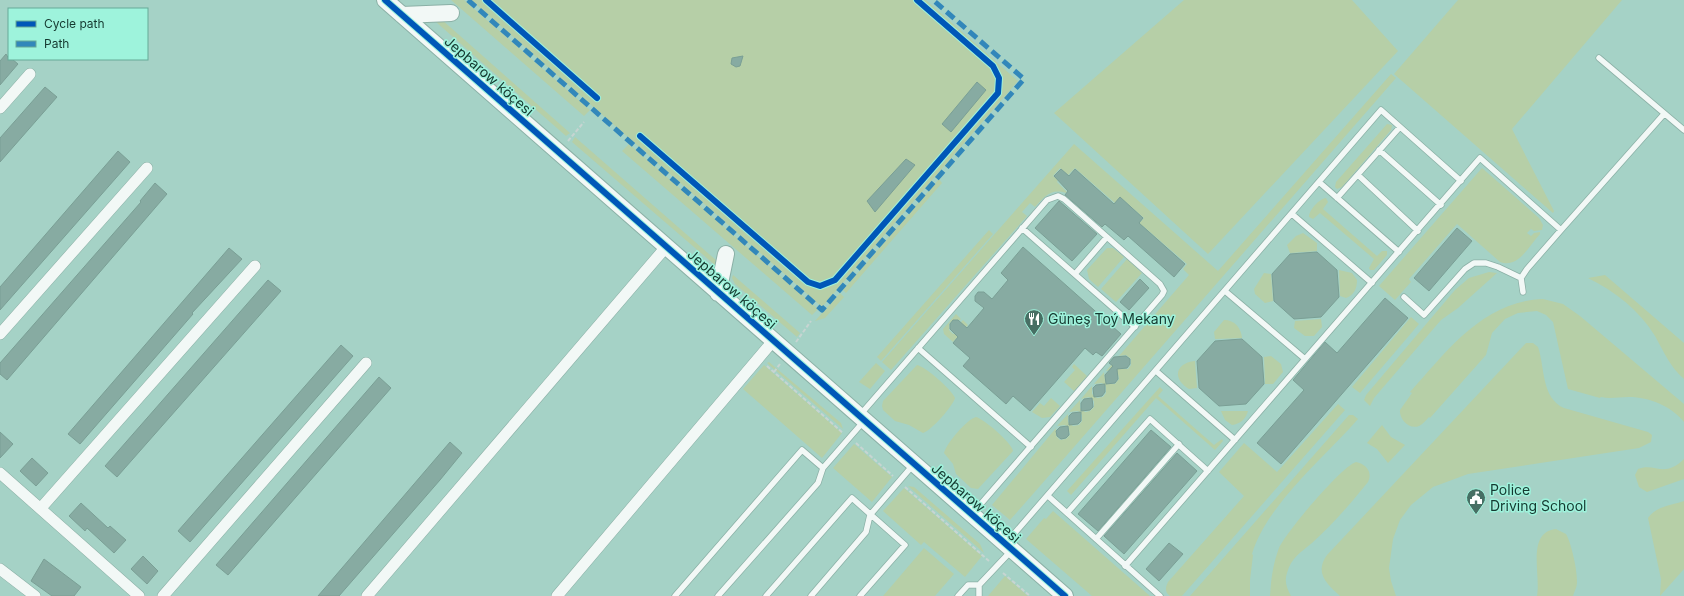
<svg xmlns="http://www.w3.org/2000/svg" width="1684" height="596" viewBox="0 0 1684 596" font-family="Inter,sans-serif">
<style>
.green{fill:#b6cfa7}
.building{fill:#87aba2;stroke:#7a9f95}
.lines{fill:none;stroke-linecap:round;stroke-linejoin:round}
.lane-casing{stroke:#8bb0a6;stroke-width:7}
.street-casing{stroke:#8bb0a6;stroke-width:12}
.secondary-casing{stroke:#8bb0a6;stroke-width:18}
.path{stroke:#c7d5d2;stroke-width:2;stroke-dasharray:4 2;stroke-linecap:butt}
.lane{stroke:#f2f8f6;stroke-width:5.5}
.street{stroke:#f2f8f6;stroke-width:11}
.secondary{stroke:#f2f8f6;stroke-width:16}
.quiet{stroke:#3287ba;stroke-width:5;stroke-dasharray:10 5;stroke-linecap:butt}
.cycleway-casing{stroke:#9ef3dc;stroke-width:8}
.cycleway{stroke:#0057b8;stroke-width:6}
.labels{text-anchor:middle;stroke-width:3;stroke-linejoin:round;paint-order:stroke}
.street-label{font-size:14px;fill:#153930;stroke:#9ef3dc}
.poi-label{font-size:14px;fill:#153930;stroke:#9ef3dc;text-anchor:start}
</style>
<rect width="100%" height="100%" fill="#a5d2c6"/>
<path class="green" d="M451 0H464L590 110 584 116Z
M471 0H926L1018 81 822 307Z
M1184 0H1352L1398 51 1208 254 1054 113Z
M1458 0H1622L1512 129 1554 211 1553 213 1394 74Z
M437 19H441L570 133 566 136 436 22Z
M1391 74 1396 78 1033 494 1028 489 1033 494 1010 520 992 505 1056 428V436L1060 440 1066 439 1070 435 1069 429 1065 425 1057 426 1068 414V422L1073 426 1079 425 1082 421V415L1078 411 1069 412 1080 400V408L1085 412 1090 411 1094 407V401L1089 397 1081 399 1092 386V394L1097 398 1103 397 1106 393V387L1102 383 1094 384 1104 372 1105 381 1109 384H1115L1119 379 1118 374 1114 370 1106 371 1117 358V366L1122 369H1128L1131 365V359L1126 355 1119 356 1189 275 1183 269 1187 264 1143 226 1139 231 1135 228 1144 218 1120 197 1115 203 1075 168 1068 175 1060 168 1053 176 1058 180 1057 182 1067 192 1066 193C1051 188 1044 197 1035 207L1030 203 1022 212 1027 216 891 370 882 362 1074 144 1218 271Z
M1387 124 1392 125 1391 130 1342 187 1337 189 1335 187 1336 182Z
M575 137 717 261 716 266 572 142Z
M629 144 818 309 812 315 622 151Z
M1482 168 1539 218 1543 225 1542 230 1534 231 1531 229 1527 233 1531 236 1534 233 1540 232V234C1529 246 1518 269 1500 262L1457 224 1409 279 1411 282 1395 300 1379 286Z
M939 179 942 183 846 293 843 290Z
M1326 198 1328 202 1323 209 1377 256 1382 251H1387V255L1374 270H1370L1369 268 1374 259 1320 213 1313 219 1309 217C1309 210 1319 199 1326 198Z
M989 230 993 234 881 361 877 357Z
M1303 233 1317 243V251L1290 253 1287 245 1296 236Z
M1107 248H1113L1124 257 1098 287 1089 279 1087 270Z
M1127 259 1142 273 1116 302 1101 289Z
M1339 270 1352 273 1357 280C1357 289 1354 295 1346 298L1340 296Z
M1489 272 1497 273 1458 308 1441 320 1374 398 1370 406 1364 400 1366 395 1455 290 1469 278Z
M1264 273 1271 274 1273 301 1265 303 1255 294 1254 289Z
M733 275 800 333 797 337 735 284 732 278Z
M1605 275 1684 343V379C1670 367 1664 352 1655 336 1639 310 1616 292 1588 278Z
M840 293 844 297 825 318 815 321Z
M1543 299 1563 304 1580 316 1684 404V422C1671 406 1649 397 1629 397 1619 397 1610 399 1601 397L1600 398 1568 389 1553 322 1546 315 1537 311 1518 313 1505 319 1492 333 1486 355 1430 418 1429 417C1426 420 1423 424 1419 426 1409 430 1399 419 1400 410L1412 393 1410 392C1447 351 1483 301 1543 299Z
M956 314 961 319 960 320H953L949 324V330L953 334 959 333 963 329 961 322 963 320 968 325 953 342 944 334 943 329Z
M1411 317 1419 324 1360 393 1352 387Z
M1321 319 1322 327 1314 336H1305L1294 328 1295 321Z
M1224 320C1235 320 1241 328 1242 338L1215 339 1214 332Z
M1526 343H1533L1538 347C1545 367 1541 398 1564 408L1648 432 1652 435 1651 442 1639 448 1468 474 1433 487 1411 505 1400 520 1393 539 1389 568 1391 581 1396 596H1340C1327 584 1314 573 1327 555Z
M1271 356 1281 364 1283 372 1273 384H1265L1264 357Z
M1195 361 1197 388 1189 389C1172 379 1175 363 1195 361Z
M769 362 841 423 843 429 767 363Z
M876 363 885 371 870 389 859 382Z
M1074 364 1087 376 1074 391 1064 382 1075 370 1072 367Z
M764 365 842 433 822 458 743 389Z
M917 365C925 366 952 390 955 398 953 406 931 431 923 433L909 425 895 421 883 410 882 406 883 401Z
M1160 387 1163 390 1158 396 1214 445 1222 439 1223 441 1215 450 1156 398 1071 495 1067 491Z
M1051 398 1060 406 1050 417 1042 418 1032 412 1040 403 1044 406Z
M1338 404 1345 410 1182 596H1170C1165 592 1165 588 1168 582L1244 496 1219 472 1244 443 1277 472Z
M1221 411H1248C1246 419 1240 424 1232 425L1225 420Z
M1349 415H1353L1358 419C1325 457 1267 504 1252 554L1253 555 1250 580V596H1190Z
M976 417C984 419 1012 443 1013 451L978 489 971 488 956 474 953 464 944 453C946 444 967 419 976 417Z
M1382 425 1391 437 1405 445 1388 463 1377 449 1367 443Z
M854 444 892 477 872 502 833 468Z
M1684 459V479L1647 492 1639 487 1635 475 1638 469C1655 462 1664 479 1684 459Z
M1356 462C1366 464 1373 472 1368 482 1352 502 1332 525 1312 543 1301 552 1291 558 1287 573 1284 581 1287 589 1291 596H1270C1271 579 1273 564 1279 548 1286 532 1342 466 1356 462Z
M908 486 914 487 980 544 984 553Z
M904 488 982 556 965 577 924 542 921 545 883 511Z
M1684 501V569L1660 596 1661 579 1648 518C1656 506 1673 505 1684 501Z
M1053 511 1150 596H1092L1026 539 1044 518 1046 519Z
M1556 529 1566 534C1571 542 1580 578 1576 588 1575 590 1574 593 1573 596H1537C1541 575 1526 532 1556 529Z
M924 548 954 574 935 596H883Z
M1005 576 1028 596H988Z"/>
<path class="building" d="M6 54 9 59H12L18 64 0 85V61Z
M743 56 740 66 736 67 731 64 732 58Z
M977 82 986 90 951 132 942 124Z
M45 87 57 97 0 162V138Z
M118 151 130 162 0 310V287Z
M906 159 915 165 875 212 867 201Z
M1061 169 1069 176 1075 169 1114 204 1120 197 1143 218 1139 223 1185 264 1174 277 1128 236 1124 240 1105 224 1102 227 1065 195 1068 191 1054 176Z
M155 183 167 194 7 380 0 374V363L141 202 140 201Z
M1059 201 1097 234 1072 261 1035 228Z
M1457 228 1472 241 1429 291 1414 278Z
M1023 247 1121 334 1102 356 1096 352 1093 355 1085 348 1030 411 1013 396 1006 404 963 366 970 358 953 343 958 337 950 329V324L953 320H958L967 328 984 308 975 301V296L978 292H984L992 299 1008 280 1001 273Z
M229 248 242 259 192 313 193 314 80 444 68 434Z
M1317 252 1337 270 1339 297 1321 317 1294 319 1274 301 1272 274 1290 254Z
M1140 279 1149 288 1129 310 1120 302Z
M268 280 281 291 117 477 105 466Z
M1385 298 1408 318 1281 464 1257 443 1304 390 1293 380 1325 342 1337 353Z
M1242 339 1262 357 1264 384 1246 404 1219 406 1199 388 1197 361 1215 341Z
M341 345 353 356 190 542 178 531Z
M1126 356 1130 359V364L1127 368 1117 369 1118 379 1115 383 1106 384 1105 375 1113 366 1109 363 1114 357Z
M379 377 391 388 228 575 216 565Z
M1105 384V392L1102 396 1094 397 1093 388 1096 385Z
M1092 398 1093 407 1090 410 1081 411V403L1084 399Z
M1081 412V421L1078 424 1069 425V416L1072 413Z
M1068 426 1069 435 1066 438 1061 439 1057 436 1056 431 1060 427Z
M1151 430 1171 447 1098 531 1078 514Z
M0 432 13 444 0 458Z
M450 442 462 453 440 480 339 596H318Z
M1177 453 1197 471 1124 554 1104 536Z
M32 458 48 473 36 486 20 471Z
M81 503 108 528 110 526 126 540 114 553 87 528 85 531 69 516Z
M1169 543 1183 554 1159 581 1146 569Z
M143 556 158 571 147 584 131 569Z
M44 559 81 587 74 596H52L31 581Z"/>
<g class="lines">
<g class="lane-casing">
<path id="lane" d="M1599 58 1684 130
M1379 150 1441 205
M1358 175 1418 231
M1319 182 1399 252
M1337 198 1400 127
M1292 214 1372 283
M1022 228 1135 327
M1075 274 1107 237
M1225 291 1305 359
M1523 292 1521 278 1527 269 1561 230
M1404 297 1424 315 1465 269 1474 263H1486L1498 267 1521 278
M918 348 1031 447
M1156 371 1235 440
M860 415 1047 200 1058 196 1064 199 1160 284 1164 291 1162 295 973 513
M1048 496 1160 596
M1067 513 1150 419 1208 471
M1096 539 1179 444
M1007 542 1381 110 1461 181
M1125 566 1480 158 1561 230 1664 114
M675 596 802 450 823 468
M718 596 818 483 823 468 864 421
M766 596 852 498 905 545 860 596
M811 596 866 532 870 515 914 464
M958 596 968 585H979
M979 596V585L1012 550"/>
</g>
<g class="street-casing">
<path id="street" d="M0 108 30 74
M0 334 147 168
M0 473 139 596
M41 508 255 266
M0 569 35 596
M163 596 366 363
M367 596 666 247
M557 596 773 341"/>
</g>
<g class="secondary-casing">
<path id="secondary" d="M385 0 1065 596
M402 15 451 13
M718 293 726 254"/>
</g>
<path class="path" d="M568 141 584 122
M796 342 811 321
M767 366 843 433
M774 372 780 364
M856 443 893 476
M905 487 989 561
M1003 573 1030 596"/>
<use href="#lane" class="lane"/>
<use href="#street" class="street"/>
<use href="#secondary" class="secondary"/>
<path class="quiet" d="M468 0 822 310 1024 79 933 0"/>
<g class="cycleway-casing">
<path id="cycleway" d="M385 0 1065 596
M486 0 597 98
M640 136 808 282 820 286 835 280 998 93 999 78 993 66 917 0"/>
</g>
<use href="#cycleway" class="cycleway"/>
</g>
<defs>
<g id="restaurant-pin" transform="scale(1)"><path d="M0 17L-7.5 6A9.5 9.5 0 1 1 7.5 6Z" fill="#476f64" stroke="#9ef3dc"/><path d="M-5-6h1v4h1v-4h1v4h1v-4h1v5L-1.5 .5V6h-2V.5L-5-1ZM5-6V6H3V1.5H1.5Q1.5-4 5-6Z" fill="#fff"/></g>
<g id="civic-pin" transform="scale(1)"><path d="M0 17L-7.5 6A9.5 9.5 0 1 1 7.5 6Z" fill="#476f64" stroke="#9ef3dc"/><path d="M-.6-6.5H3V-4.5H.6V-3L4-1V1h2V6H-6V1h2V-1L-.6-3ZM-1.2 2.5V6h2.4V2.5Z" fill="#fff"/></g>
</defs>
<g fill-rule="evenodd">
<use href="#restaurant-pin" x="1034" y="319"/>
<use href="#civic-pin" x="1476" y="498"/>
</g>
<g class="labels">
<g class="street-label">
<text transform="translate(489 76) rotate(41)" y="5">Jepbarow köçesi</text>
<text transform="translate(732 289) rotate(41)" y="5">Jepbarow köçesi</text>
<text transform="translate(976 503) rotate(41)" y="5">Jepbarow köçesi</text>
</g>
<g class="poi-label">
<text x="1048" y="324">Güneş Toý Mekany</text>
<text x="1490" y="495">Police<tspan x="1490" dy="16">Driving School</tspan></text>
</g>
</g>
<rect x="8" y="8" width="140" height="52" fill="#9ef3dc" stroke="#67a997"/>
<rect x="16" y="21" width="20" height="6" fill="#0057b8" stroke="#67a997"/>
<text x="44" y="28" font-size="12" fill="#153930">Cycle path</text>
<rect x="16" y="41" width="20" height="6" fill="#3287ba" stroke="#67a997"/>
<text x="44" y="48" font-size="12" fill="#153930">Path</text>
</svg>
